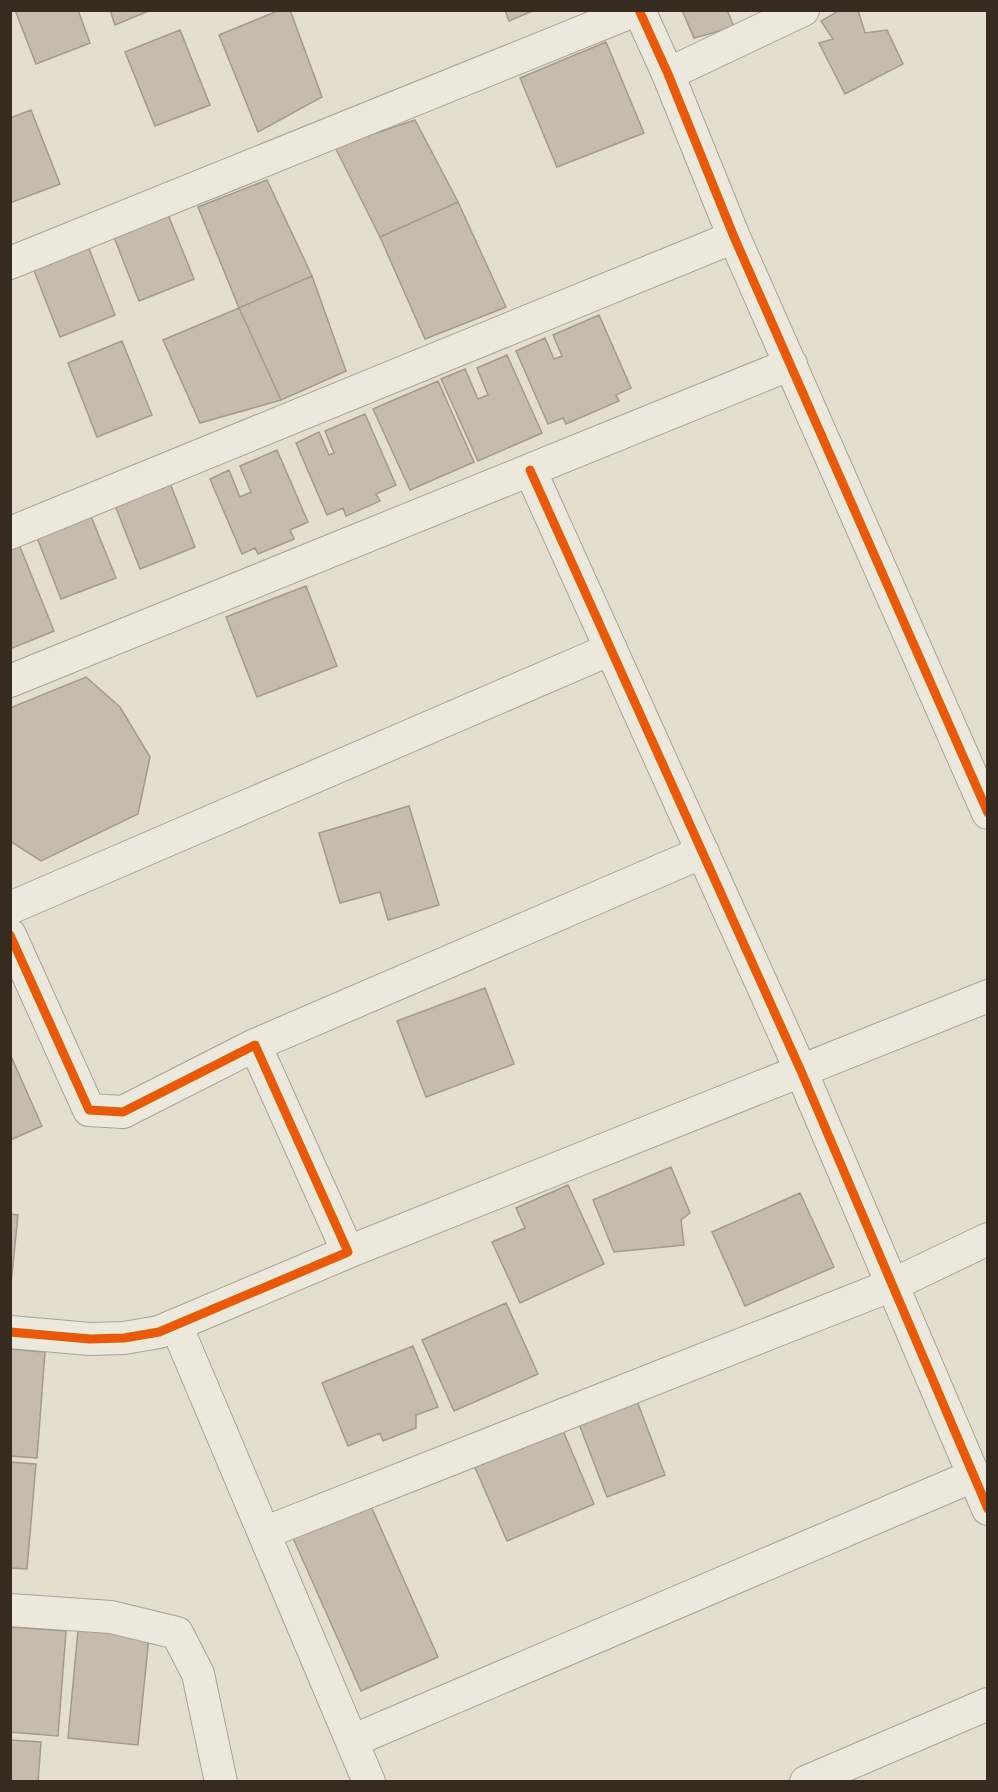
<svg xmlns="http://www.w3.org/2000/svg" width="998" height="1792" viewBox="0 0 998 1792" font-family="'Roboto Serif',serif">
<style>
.building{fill:#c6bcae;stroke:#a39a8d;stroke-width:1.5}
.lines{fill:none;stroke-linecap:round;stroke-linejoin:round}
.minor-casing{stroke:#a8a296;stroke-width:34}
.minor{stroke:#ece8de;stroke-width:32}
.cycleway-casing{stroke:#f3ecd3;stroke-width:13}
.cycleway{stroke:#e8590c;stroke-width:9}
</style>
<rect width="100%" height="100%" fill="#e3decd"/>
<path class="building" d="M15 10H78L90 43 36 64Z
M110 10H151L115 25Z
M280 10H290L322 97 258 132 219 35Z
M505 10H535L509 21Z
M682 10H727L734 27 694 38Z
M840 10H858L865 33 887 30 903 64 845 94 819 43 833 39 821 21Z
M180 30 210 105 155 126 125 52Z
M606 42 644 133 557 167 520 78Z
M31 110 60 184 10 203V118Z
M415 120 458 202 380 237 335 147Z
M267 180 312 276 239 308 198 207Z
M458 202 506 307 425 339 380 237Z
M164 205 194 279 139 301 110 227Z
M86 241 115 315 60 337 31 263Z
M312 276 346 371 281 400 239 308Z
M239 308 281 400 200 423 163 340Z
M599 315 631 388 616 395 619 401 566 424 563 418 548 424 516 351 545 338 554 359 562 356 553 335Z
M122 341 152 415 97 437 68 363Z
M507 355 542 433 478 461 441 379 465 369 478 399 488 395 477 368Z
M438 381 474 462 410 490 373 409Z
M365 414 396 485 376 494 380 501 346 516 343 508 327 515 296 443 319 432 329 455 334 453 325 431Z
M277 450 308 522 290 530 294 539 258 554 255 548 242 554 210 479 229 470 240 497 251 492 240 466Z
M166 473 195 547 140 569 111 495Z
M86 504 116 578 61 599 32 525Z
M16 537 54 631 10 649V539Z
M306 586 337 666 257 697 226 617Z
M86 677 120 707 150 757 138 814 41 861 10 841V708Z
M409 806 439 905 388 920 380 892 340 903 319 833Z
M485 988 514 1064 426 1097 397 1021Z
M10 1054 42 1126 10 1140Z
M671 1167 690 1213 681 1220 684 1245 614 1252 593 1200Z
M568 1185 604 1264 520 1303 492 1242 525 1228 516 1208Z
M800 1193 834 1267 745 1306 712 1232Z
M10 1214 18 1215 10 1294Z
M506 1303 538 1374 454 1411 422 1340Z
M413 1346 438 1407 416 1415V1428L383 1441 380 1433 348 1446 322 1383Z
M10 1349 45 1352 37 1458 10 1456Z
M637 1401 665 1475 607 1497 579 1424Z
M561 1426 594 1504 507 1541 473 1463Z
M10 1462 36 1464 27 1569 10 1568Z
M370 1504 438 1657 361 1691 293 1538Z
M10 1627 66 1631 58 1736 10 1732Z
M78 1630 149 1637 138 1745 68 1738Z
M10 1740 41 1742 38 1782H10Z"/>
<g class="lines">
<g class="minor-casing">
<path id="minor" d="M639 10 668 74 734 237 988 813
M668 74 803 10
M10 263 636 10
M530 470 801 1071 988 1509
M10 533 734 237
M10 681 791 364
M10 908 611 649
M10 935 89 1110 123 1112 255 1045 348 1252 159 1332 124 1338 90 1339 10 1332
M255 1045 703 852
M348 1252 988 996
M176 1325 369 1782
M264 1533 892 1285 988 1239
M10 1610 111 1617 177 1633 198 1674 221 1782
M352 1741 973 1476
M806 1782 988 1704"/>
</g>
<use href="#minor" class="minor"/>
<g class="cycleway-casing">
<path id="cycleway" d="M639 10 668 74 734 237 988 813
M530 470 801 1071 988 1509
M10 935 89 1110 123 1112 255 1045 348 1252 159 1332 124 1338 90 1339 10 1332"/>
</g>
<use href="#cycleway" class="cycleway"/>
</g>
<rect width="998" height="1792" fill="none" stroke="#362b1f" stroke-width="24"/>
</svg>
